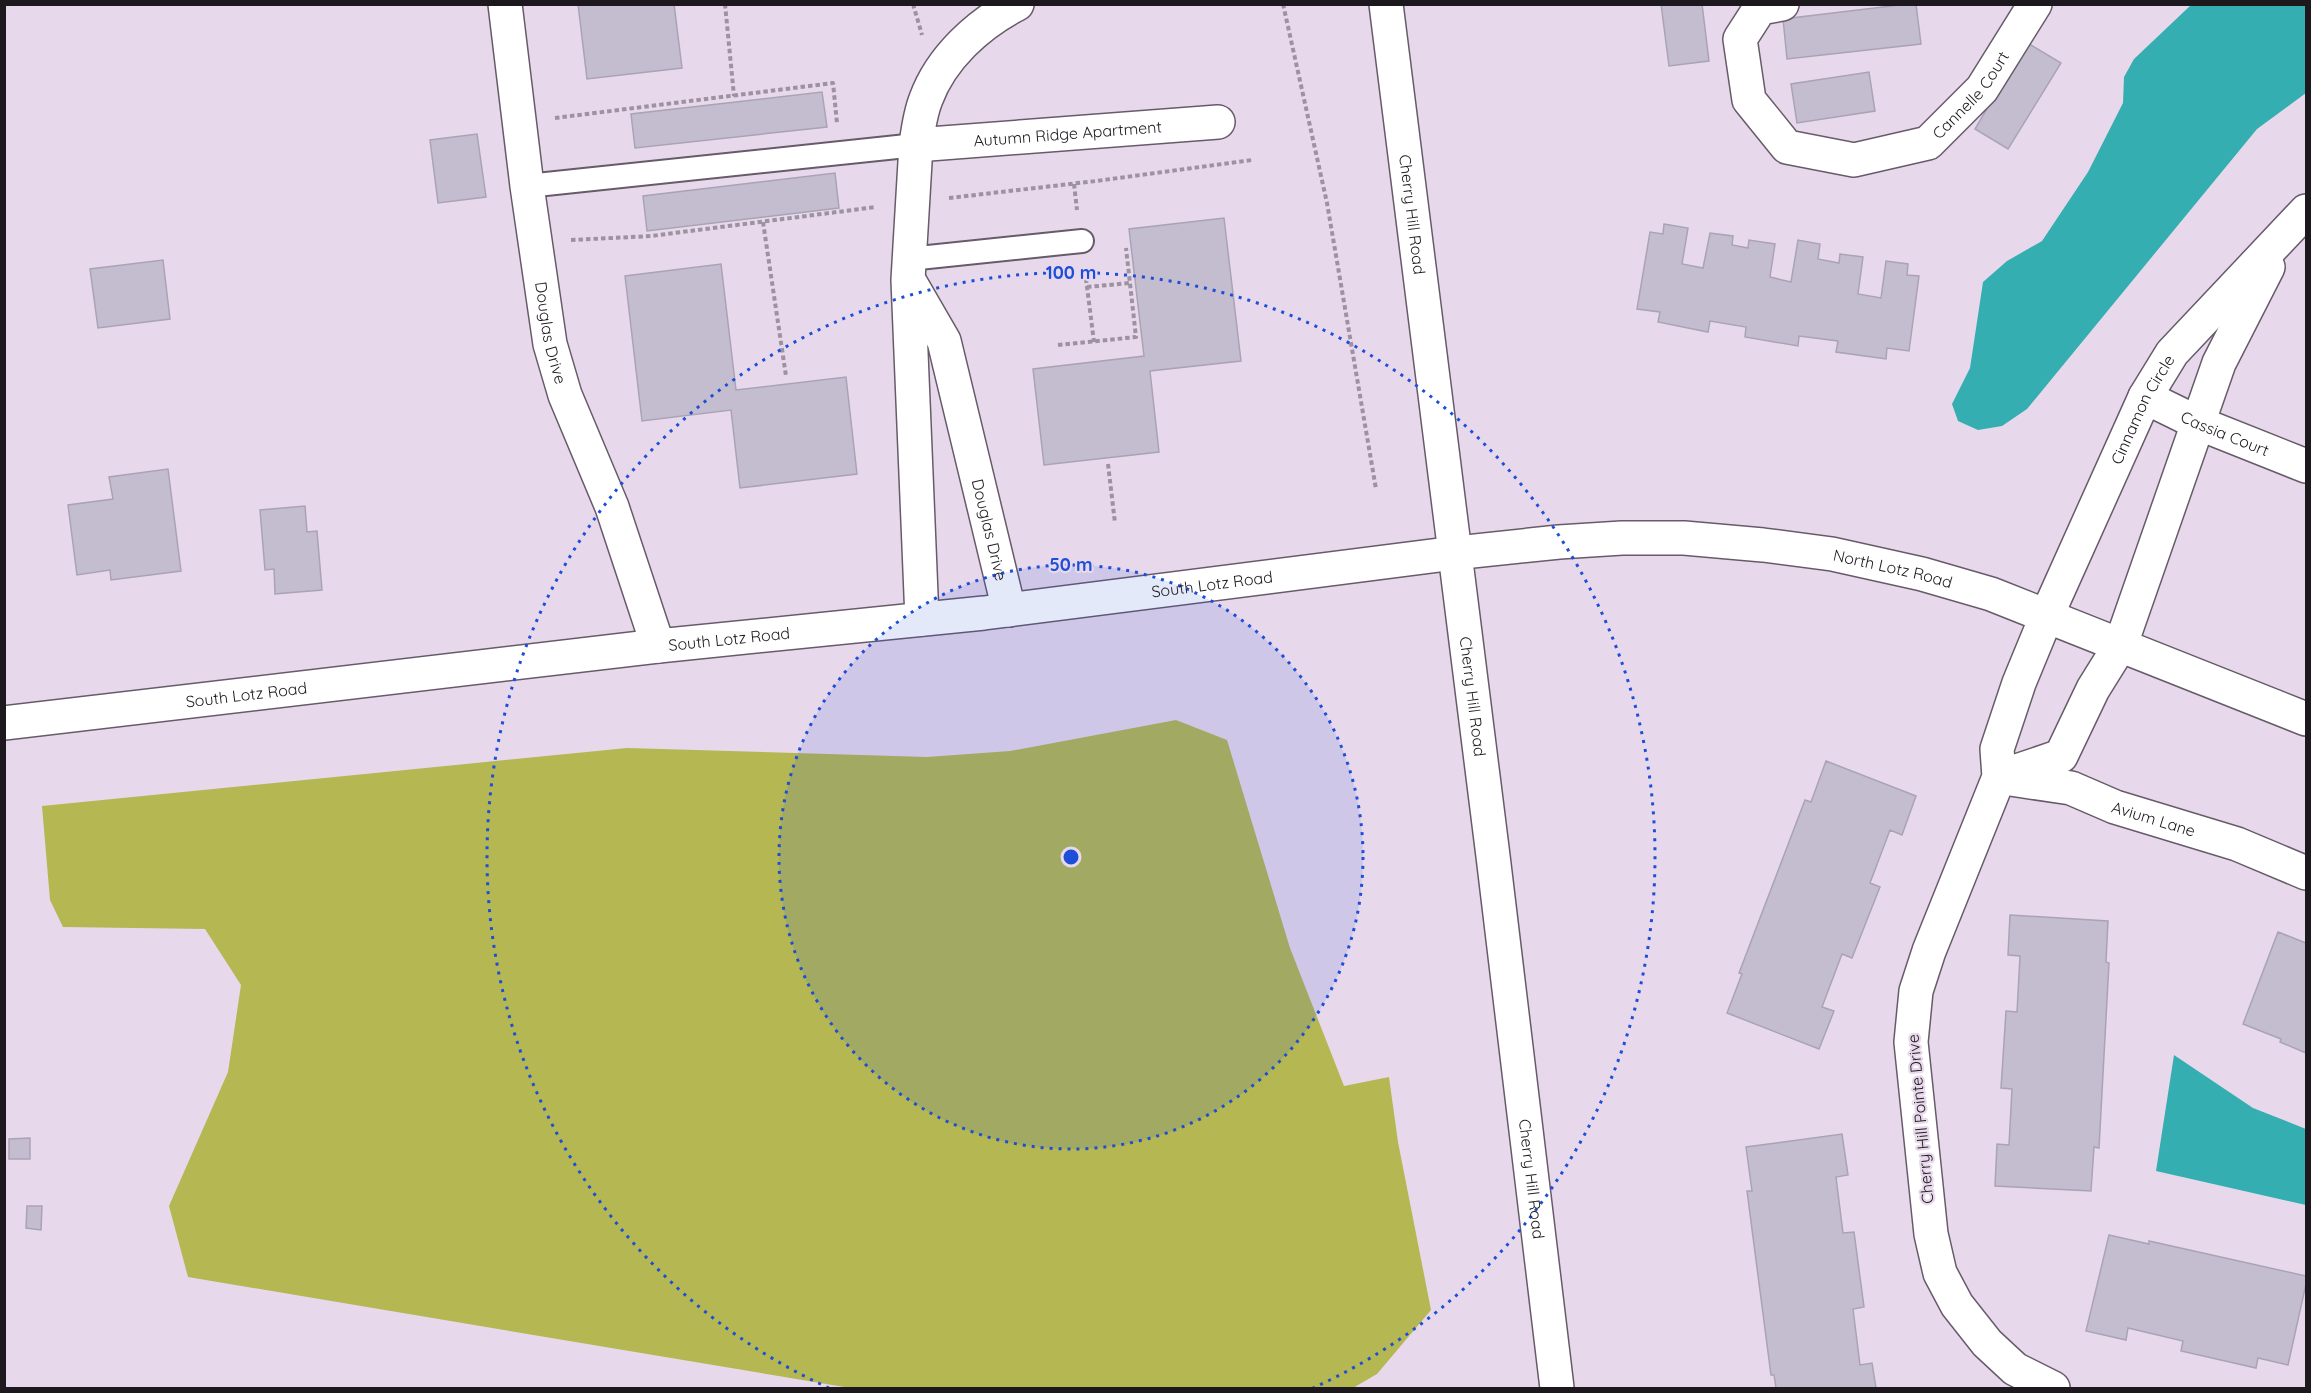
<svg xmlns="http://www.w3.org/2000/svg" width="2311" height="1393" viewBox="0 0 2311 1393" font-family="Quicksand,sans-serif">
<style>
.green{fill:#b4b752}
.water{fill:#34aeb0}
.building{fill:#c4bccf;stroke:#aaa3b6;stroke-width:1.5}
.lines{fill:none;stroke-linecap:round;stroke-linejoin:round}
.service-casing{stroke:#675b6a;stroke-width:26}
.minor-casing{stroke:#675b6a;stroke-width:36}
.tertiary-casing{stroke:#675b6a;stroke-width:36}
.secondary-casing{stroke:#675b6a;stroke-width:36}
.path{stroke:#9d92a0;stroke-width:4;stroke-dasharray:4.5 3;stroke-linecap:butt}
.service{stroke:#fff;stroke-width:22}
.minor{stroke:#fff;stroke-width:33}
.tertiary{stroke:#fff;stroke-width:33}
.secondary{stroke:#fff;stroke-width:33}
.ring{fill:none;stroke:#1d4ed8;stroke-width:3;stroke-dasharray:3 6}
.labels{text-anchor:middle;stroke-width:4.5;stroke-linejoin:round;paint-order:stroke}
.street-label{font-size:16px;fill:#1d181e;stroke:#e7d9eb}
.centre{fill:#1d4ed8;stroke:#e7d9eb;stroke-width:3}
.ring-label{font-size:18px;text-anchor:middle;font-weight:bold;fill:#1d4ed8;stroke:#e7d9eb;stroke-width:4.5;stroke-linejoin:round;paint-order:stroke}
</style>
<rect width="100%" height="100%" fill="#e7d9eb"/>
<path class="green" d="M1176 720 1227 740 1290 948 1344 1086 1389 1077 1398 1142 1431 1310 1377 1374 1353 1388H850L188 1277 169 1206 228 1072 241 985 205 929 63 927 50 900 42 806 627 748 927 757 1010 751Z"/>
<path class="water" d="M2191 5H2306V93L2257 129 2027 409 2002 426 1978 430 1958 421 1952 404 1970 368 1983 282 2007 261 2042 241 2088 172 2123 103 2124 77 2134 59Z
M2174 1055 2253 1108 2306 1129V1205L2156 1171Z"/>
<path class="building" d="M578 4H674L682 68 587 79Z
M1661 4H1702L1709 61 1669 66Z
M1908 4H1916L1921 44 1787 59 1783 19Z
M2026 42 2061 63 2008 149 1975 129Z
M1869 72 1875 111 1797 123 1791 84Z
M822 92 827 127 635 148 631 114Z
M477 134 486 197 438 203 430 140Z
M835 173 839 208 647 231 643 196Z
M1224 218 1241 361 1150 371 1159 452 1044 465 1033 369 1144 356 1129 229Z
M1664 224 1688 228 1682 264 1703 268 1710 233 1733 236 1732 245 1748 248 1749 240 1775 244 1770 277 1791 282 1798 240 1820 244 1818 259 1839 263 1840 254 1863 257 1858 294 1881 298 1886 261 1908 264 1907 275 1919 276 1909 351 1887 348 1886 359 1836 352 1838 341 1799 336 1798 346 1745 337 1746 327 1710 321 1708 332 1658 322 1660 312 1637 309 1650 232 1663 234Z
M163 260 170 319 98 328 90 269Z
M721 264 736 390 846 377 857 474 740 488 731 410 642 421 625 276Z
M168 469 181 571 111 580 110 570 77 575 68 505 113 499 109 477Z
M305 506 307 532 317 531 322 590 275 594 274 569 265 570 260 510Z
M1826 761 1916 796 1902 835 1890 830 1870 883 1880 887 1852 958 1842 954 1822 1007 1834 1011 1819 1049 1727 1013 1742 974 1739 973 1805 800 1811 802Z
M2010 915 2108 921 2106 962 2109 963 2099 1148 2094 1147 2091 1191 1995 1186 1997 1144 2009 1145 2012 1089 2001 1088 2006 1011 2017 1012 2020 956 2008 955Z
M2278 932 2306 943V1053L2280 1042 2281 1039 2243 1024Z
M1842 1134 1848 1175 1836 1177 1843 1233 1854 1232 1864 1307 1853 1309 1860 1365 1872 1363 1876 1388H1776L1774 1375H1771L1747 1191H1752L1746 1147Z
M30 1138V1159H9V1139Z
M27 1206H42L41 1230 26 1228Z
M2109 1235 2149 1244V1241L2306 1276V1284L2288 1365 2258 1358 2256 1368 2181 1351 2183 1341 2128 1328 2126 1340 2086 1331Z"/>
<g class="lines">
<g class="service-casing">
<path id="service" d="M527 186 916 145
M909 259 1082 241"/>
</g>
<g class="minor-casing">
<g id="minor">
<path id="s1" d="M505 4 527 186 550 344 565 395 612 507 658 646"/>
<path id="s2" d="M1782 4 1760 8 1740 39 1749 100 1787 147 1854 160 1928 143 1982 89 2035 4"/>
<path id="s3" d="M916 145 1218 122"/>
<path id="s4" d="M911 284 944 341 1009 610"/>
<path id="s5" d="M2145 397 2198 423 2306 466"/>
<path d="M922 619 908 280 916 145C918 130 920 114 926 99 941 58 978 24 1017 4"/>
<path d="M1999 777 2061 756 2093 689 2121 644 2219 363 2268 267"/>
<path id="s6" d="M2004 778 2071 788 2115 807 2237 844 2306 873"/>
<path id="s7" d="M2053 1388 2015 1369 1987 1343 1957 1305 1940 1273 1931 1234 1911 1042 1916 991 1929 951 1999 777 1997 749 2019 683 2047 615 2145 397 2172 353 2306 211"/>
</g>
</g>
<g class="tertiary-casing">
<g id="tertiary">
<path id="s8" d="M4 723 658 646 984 613 1455 553 1559 542 1622 538H1684L1763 545 1832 554 1922 574 1991 594 2306 719"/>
</g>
</g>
<g class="secondary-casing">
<g id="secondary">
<path id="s9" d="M1386 4 1493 856 1557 1388"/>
</g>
</g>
<path class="path" d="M725 4 734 96
M913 4 922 35
M1283 4 1327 203 1376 489
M555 118 833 83 837 123
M1074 184 1077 210
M949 198 1096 181 1252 160
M763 222 786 376
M571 240 651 236 876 207
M1085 271 1094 342
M1087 287 1130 283
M1058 345 1136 337 1126 248
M1108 464 1115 523"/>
<use href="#service" class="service"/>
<use href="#minor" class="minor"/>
<use href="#tertiary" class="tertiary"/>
<use href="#secondary" class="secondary"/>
</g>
<circle cx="1071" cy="857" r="292" fill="#1d4ed8" fill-opacity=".12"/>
<g class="ring">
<circle cx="1071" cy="857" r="292"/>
<path d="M829 1388A584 584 0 1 1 1313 1388"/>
</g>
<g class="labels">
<g class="street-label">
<text dy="6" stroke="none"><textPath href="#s2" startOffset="390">Cannelle Court</textPath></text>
<text dy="6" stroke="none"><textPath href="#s3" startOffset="152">Autumn Ridge Apartment</textPath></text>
<text dy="6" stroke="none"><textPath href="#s9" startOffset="212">Cherry Hill Road</textPath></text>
<text dy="6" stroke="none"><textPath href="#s1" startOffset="332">Douglas Drive</textPath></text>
<text dy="6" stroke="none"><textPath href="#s7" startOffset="1077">Cinnamon Circle</textPath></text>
<text dy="6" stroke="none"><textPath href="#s5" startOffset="88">Cassia Court</textPath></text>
<text dy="6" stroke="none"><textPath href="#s4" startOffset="260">Douglas Drive</textPath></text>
<text dy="6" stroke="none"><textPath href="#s8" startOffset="1902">North Lotz Road</textPath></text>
<text dy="6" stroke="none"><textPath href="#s8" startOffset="1216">South Lotz Road</textPath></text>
<text dy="6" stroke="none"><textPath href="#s8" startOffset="730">South Lotz Road</textPath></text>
<text dy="6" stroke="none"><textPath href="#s8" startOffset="244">South Lotz Road</textPath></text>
<text dy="6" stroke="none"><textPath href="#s9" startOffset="698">Cherry Hill Road</textPath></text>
<text dy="6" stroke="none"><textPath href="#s6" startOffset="156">Avium Lane</textPath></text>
<text transform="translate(1920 1119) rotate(-95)" y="6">Cherry Hill Pointe Drive</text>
<text dy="6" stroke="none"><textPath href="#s9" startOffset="1184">Cherry Hill Road</textPath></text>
</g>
</g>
<circle cx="1071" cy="857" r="9" class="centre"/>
<g class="ring-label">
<text x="1071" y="279">100 m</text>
<text x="1071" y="571">50 m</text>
</g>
<rect width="2311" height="1393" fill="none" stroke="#1d181e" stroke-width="12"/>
</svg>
